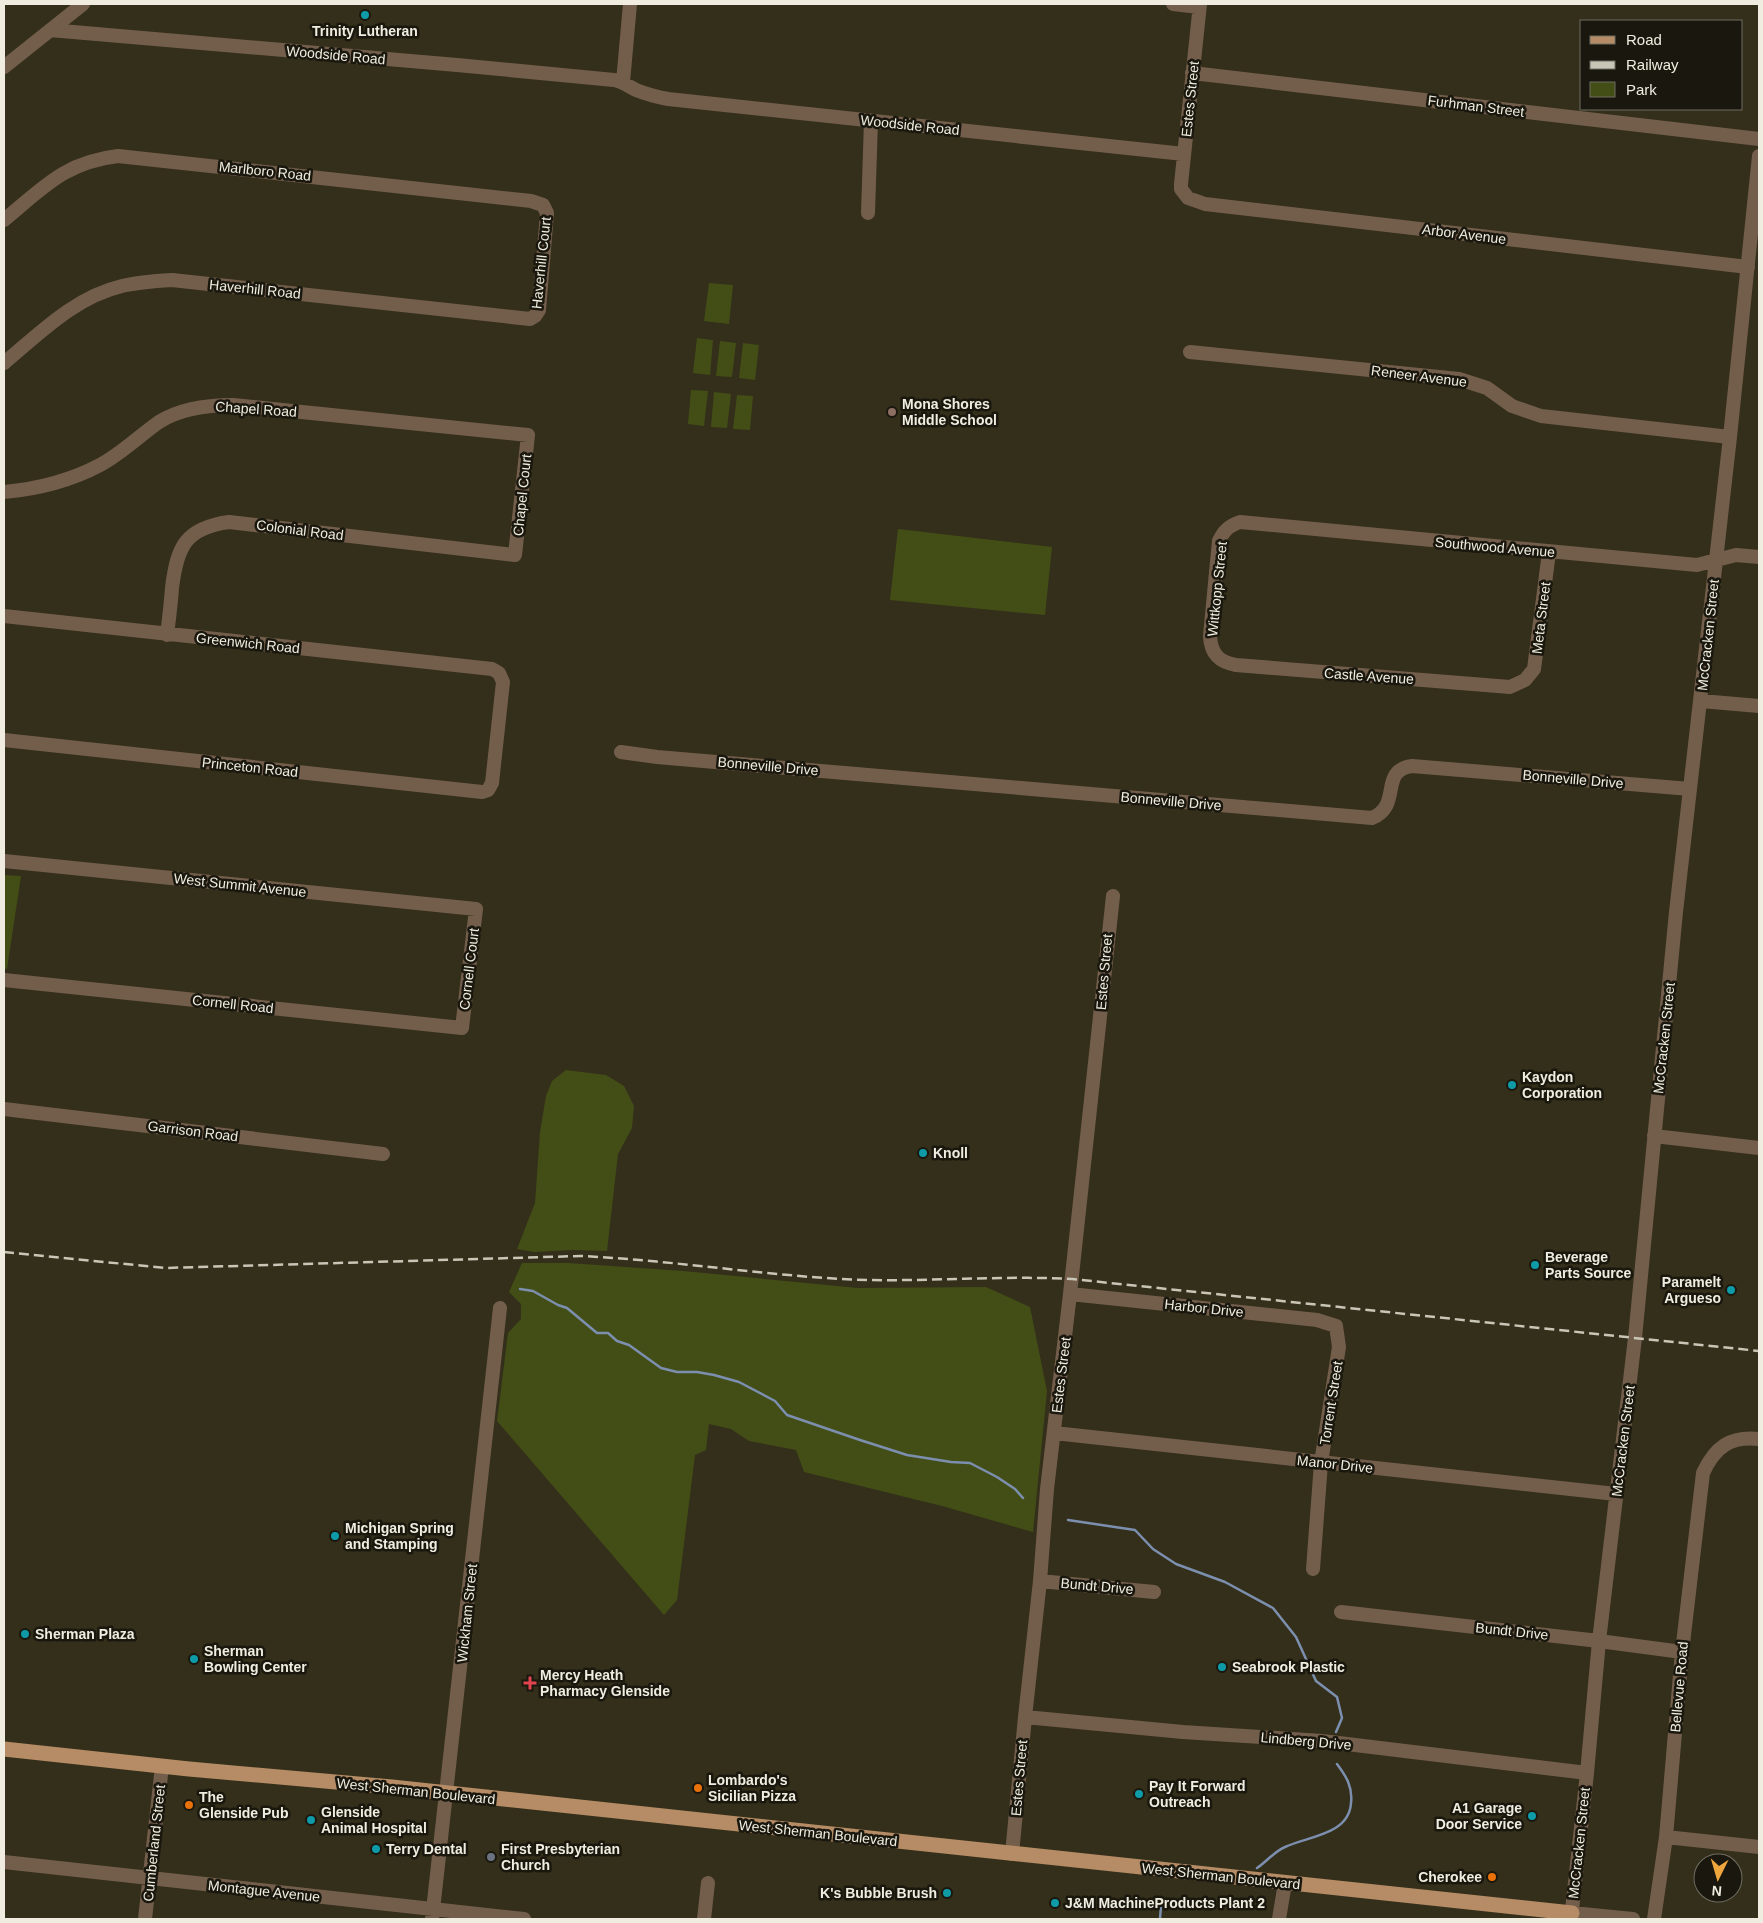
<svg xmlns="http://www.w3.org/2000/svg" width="1763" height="1923" viewBox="0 0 1763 1923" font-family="Helvetica,sans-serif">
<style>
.green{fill:#434e17}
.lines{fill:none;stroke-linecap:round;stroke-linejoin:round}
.stream{stroke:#7c8fae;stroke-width:2.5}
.minor{stroke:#735e4c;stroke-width:14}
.major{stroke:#b68c66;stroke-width:15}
.rail{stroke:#c9c6b7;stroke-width:2.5;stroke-dasharray:10 5;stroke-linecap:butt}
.culture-dot{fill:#0f9aa8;stroke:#19170e;stroke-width:2}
.education-dot{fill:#8d6e63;stroke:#19170e;stroke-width:2}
.health-dot{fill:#e0444e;stroke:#19170e;stroke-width:2}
.food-dot{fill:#e8710a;stroke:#19170e;stroke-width:2}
.worship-dot{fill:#6b7280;stroke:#19170e;stroke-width:2}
.labels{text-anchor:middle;stroke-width:5;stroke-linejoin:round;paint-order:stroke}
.poi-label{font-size:14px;font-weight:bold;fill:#f0ede0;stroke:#19170e;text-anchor:start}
.street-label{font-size:14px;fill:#f0ede0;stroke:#19170e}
</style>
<rect width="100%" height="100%" fill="#342f1a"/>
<path class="green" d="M709 283 733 285 729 324 704 321Z
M697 338 713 340 710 375 693 373Z
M720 341 736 343 732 377 716 376Z
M743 343 759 345 755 380 739 378Z
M691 390 708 391 704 426 688 424Z
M714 392 731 394 727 428 711 427Z
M737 395 753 396 750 430 733 429Z
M898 529 1052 547 1045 615 890 600Z
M4 875 21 876 7 969 4 968Z
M566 1070 606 1075 624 1086 634 1106 632 1128 618 1154 607 1251 573 1250 534 1252 517 1249 535 1203 540 1132 546 1096 552 1081Z
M522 1263H568L683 1271 858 1288 986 1287 1030 1307 1047 1391 1033 1532 942 1506 804 1472 796 1450 749 1441 731 1429 709 1424 706 1450 695 1455 677 1600 664 1615 497 1421 508 1333 521 1319V1304L509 1292Z"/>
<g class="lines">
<path class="stream" d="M520 1289 533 1291 558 1305 567 1308 597 1333H608L617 1341 629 1345 661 1368 677 1372H697L714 1375 739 1382 775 1401 787 1415 860 1440 907 1455 951 1462 970 1463 997 1477 1015 1489 1023 1498
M1068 1520 1135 1530 1153 1549 1176 1564 1225 1582 1273 1608 1296 1637 1316 1681 1337 1697 1342 1718 1336 1732
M1257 1868C1266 1862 1275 1851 1285 1847 1308 1836 1349 1835 1351 1803 1353 1787 1346 1776 1337 1764
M1160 1919 1161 1905 1166 1900"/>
<path class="minor" d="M1173 4 1199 7
M1200 4 1181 184V189L1188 198 1205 204 1748 267
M50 30 457 65 614 80C623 82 628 86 636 90 646 94 657 97 668 99L1184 154
M4 67 83 4
M1192 73 1759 139
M623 82 630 4
M868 213 871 121
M4 220C43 188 65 162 118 156L531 201 543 205 547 213 539 310 535 316 530 319 172 280C155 281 139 282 122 286 75 297 40 333 4 363
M1190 352 1459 379 1487 388 1512 406 1541 416 1730 437
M4 492C37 489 70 481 100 465 121 454 139 436 159 422 181 408 207 405 233 405L528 435 515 555 229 522C185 528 177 547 172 588 171 603 169 619 167 635
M1549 552 1534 669 1525 680 1510 687 1236 665C1219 662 1211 654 1210 636L1219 541C1224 530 1229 526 1240 522L1697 565 1736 555 1759 557
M4 616 492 669 499 673 503 682 492 783 488 790 482 792 4 740
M1701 701 1759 706
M621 752 657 757 1372 818C1403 805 1378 771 1412 766L1690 789
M4 861 476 909 462 1028 4 980
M4 1109 383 1154
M1654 1136 1759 1148
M1070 1294 1317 1320 1336 1326 1339 1347 1321 1463 1313 1569
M1054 1433 1616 1494
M1040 1581 1154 1592
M1341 1612 1599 1641 1682 1652
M1025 1717 1183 1732 1322 1741 1587 1773
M1666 1837 1759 1847
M1012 1854 1025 1717 1040 1581 1047 1489 1070 1294 1113 896
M4 1862 524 1919
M1572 1913 1633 1919
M145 1919 162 1766
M432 1919 500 1308
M704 1919 708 1883
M1279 1919 1285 1883
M1571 1919 1587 1773 1599 1641 1635 1338 1676 912 1730 437 1759 156
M1654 1919 1666 1837 1682 1652 1703 1473C1715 1447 1730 1436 1759 1439"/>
<path class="major" d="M4 1749 189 1769 392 1787 1572 1913"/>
<path class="rail" d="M4 1252 165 1268 581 1256C668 1260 754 1274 841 1279 918 1283 995 1275 1072 1279L1759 1351"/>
</g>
<g class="culture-dot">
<circle cx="365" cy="15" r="5"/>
<circle cx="1512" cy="1085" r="5"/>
<circle cx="923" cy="1153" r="5"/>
<circle cx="1535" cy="1265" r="5"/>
<circle cx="1731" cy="1290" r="5"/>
<circle cx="335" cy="1536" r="5"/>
<circle cx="25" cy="1634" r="5"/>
<circle cx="194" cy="1659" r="5"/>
<circle cx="1222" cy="1667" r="5"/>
<circle cx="1139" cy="1794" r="5"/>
<circle cx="1532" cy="1816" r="5"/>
<circle cx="311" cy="1820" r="5"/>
<circle cx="376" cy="1849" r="5"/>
<circle cx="947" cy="1893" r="5"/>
<circle cx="1055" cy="1903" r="5"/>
</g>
<circle class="education-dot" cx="892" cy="412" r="5"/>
<path class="health-dot" d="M527.5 1675.5h5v5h5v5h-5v5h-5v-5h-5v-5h5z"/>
<g class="food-dot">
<circle cx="698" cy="1788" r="5"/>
<circle cx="189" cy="1805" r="5"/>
<circle cx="1492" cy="1877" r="5"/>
</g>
<circle class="worship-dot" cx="491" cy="1857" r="5"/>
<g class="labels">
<g class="poi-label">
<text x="365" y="36" text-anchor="middle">Trinity Lutheran</text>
<text x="902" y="409">Mona Shores<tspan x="902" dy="16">Middle School</tspan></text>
<text x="1522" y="1082">Kaydon<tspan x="1522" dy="16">Corporation</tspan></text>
<text x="933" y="1158">Knoll</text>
<text x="1545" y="1262">Beverage<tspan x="1545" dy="16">Parts Source</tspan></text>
<text x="1721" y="1287" text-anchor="end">Paramelt<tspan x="1721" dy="16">Argueso</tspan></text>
<text x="345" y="1533">Michigan Spring<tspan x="345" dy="16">and Stamping</tspan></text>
<text x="35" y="1639">Sherman Plaza</text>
<text x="204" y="1656">Sherman<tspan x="204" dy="16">Bowling Center</tspan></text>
<text x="1232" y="1672">Seabrook Plastic</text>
<text x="540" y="1680">Mercy Heath<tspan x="540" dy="16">Pharmacy Glenside</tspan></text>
<text x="708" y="1785">Lombardo's<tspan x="708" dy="16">Sicilian Pizza</tspan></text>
<text x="1149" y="1791">Pay It Forward<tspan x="1149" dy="16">Outreach</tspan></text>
<text x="199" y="1802">The<tspan x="199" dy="16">Glenside Pub</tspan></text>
<text x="1522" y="1813" text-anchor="end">A1 Garage<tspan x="1522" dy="16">Door Service</tspan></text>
<text x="321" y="1817">Glenside<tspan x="321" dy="16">Animal Hospital</tspan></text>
<text x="386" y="1854">Terry Dental</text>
<text x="501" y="1854">First Presbyterian<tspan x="501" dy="16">Church</tspan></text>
<text x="1482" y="1882" text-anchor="end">Cherokee</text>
<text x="937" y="1898" text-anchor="end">K's Bubble Brush</text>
<text x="1065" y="1908">J&amp;M MachineProducts Plant 2</text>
</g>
<g class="street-label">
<text transform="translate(336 55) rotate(5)" y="5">Woodside Road</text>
<text transform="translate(1190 99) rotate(-84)" y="5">Estes Street</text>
<text transform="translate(1476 106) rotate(7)" y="5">Furhman Street</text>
<text transform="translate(910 125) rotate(6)" y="5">Woodside Road</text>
<text transform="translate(265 171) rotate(6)" y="5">Marlboro Road</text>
<text transform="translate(1464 234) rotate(7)" y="5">Arbor Avenue</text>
<text transform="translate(541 263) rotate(-84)" y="5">Haverhill Court</text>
<text transform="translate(255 289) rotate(6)" y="5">Haverhill Road</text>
<text transform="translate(1419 376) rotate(7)" y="5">Reneer Avenue</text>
<text transform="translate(256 409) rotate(4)" y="5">Chapel Road</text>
<text transform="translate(522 495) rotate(-84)" y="5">Chapel Court</text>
<text transform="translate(300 530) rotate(7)" y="5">Colonial Road</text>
<text transform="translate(1495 547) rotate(5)" y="5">Southwood Avenue</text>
<text transform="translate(1217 589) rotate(-84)" y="5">Wittkopp Street</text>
<text transform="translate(1541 618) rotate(-83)" y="5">Meta Street</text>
<text transform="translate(1708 635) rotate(-84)" y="5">McCracken Street</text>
<text transform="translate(248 643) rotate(6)" y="5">Greenwich Road</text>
<text transform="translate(1369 676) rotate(4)" y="5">Castle Avenue</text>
<text transform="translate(768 766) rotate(5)" y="5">Bonneville Drive</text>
<text transform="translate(250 767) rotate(6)" y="5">Princeton Road</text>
<text transform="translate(1573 779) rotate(5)" y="5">Bonneville Drive</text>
<text transform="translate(1171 801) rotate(5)" y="5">Bonneville Drive</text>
<text transform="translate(240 885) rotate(6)" y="5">West Summit Avenue</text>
<text transform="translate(469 969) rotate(-83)" y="5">Cornell Court</text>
<text transform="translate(1104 972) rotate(-85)" y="5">Estes Street</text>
<text transform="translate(233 1004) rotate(6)" y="5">Cornell Road</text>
<text transform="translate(1664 1038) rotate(-84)" y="5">McCracken Street</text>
<text transform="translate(193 1131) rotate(7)" y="5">Garrison Road</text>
<text transform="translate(1204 1308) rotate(6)" y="5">Harbor Drive</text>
<text transform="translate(1061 1375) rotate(-83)" y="5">Estes Street</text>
<text transform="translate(1331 1403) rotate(-81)" y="5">Torrent Street</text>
<text transform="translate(1623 1441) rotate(-83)" y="5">McCracken Street</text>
<text transform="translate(1335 1464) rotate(6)" y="5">Manor Drive</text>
<text transform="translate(1097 1586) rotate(5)" y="5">Bundt Drive</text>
<text transform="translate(467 1613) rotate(-84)" y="5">Wickham Street</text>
<text transform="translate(1512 1631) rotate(6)" y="5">Bundt Drive</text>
<text transform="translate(1679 1687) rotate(-85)" y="5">Bellevue Road</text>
<text transform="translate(1306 1741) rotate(5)" y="5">Lindberg Drive</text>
<text transform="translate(1019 1778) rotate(-85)" y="5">Estes Street</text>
<text transform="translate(416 1791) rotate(6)" y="5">West Sherman Boulevard</text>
<text transform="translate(818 1833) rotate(6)" y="5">West Sherman Boulevard</text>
<text transform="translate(154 1843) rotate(-84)" y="5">Cumberland Street</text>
<text transform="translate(1579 1843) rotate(-84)" y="5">McCracken Street</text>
<text transform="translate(1221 1876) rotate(6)" y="5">West Sherman Boulevard</text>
<text transform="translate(264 1891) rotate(6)" y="5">Montague Avenue</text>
</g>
</g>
<rect width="1763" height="1923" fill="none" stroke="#f0ede0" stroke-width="10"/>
<rect x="1580" y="20" width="162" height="90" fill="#19170e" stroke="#6f6d62"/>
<rect x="1590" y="36" width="25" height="8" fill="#b68c66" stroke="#6f6d62"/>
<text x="1626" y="45" font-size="15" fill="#f0ede0">Road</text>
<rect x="1590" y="61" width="25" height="8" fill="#c9c6b7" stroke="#6f6d62"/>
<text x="1626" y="70" font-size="15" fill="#f0ede0">Railway</text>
<rect x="1590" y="82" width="25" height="15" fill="#434e17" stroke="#6f6d62"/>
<text x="1626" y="95" font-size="15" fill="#f0ede0">Park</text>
<g transform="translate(1718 1878) rotate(185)"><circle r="24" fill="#19170e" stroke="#6f6d62"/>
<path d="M0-4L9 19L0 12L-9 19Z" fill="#efa73d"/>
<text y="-8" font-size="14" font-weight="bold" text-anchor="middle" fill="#f0ede0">N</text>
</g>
</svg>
